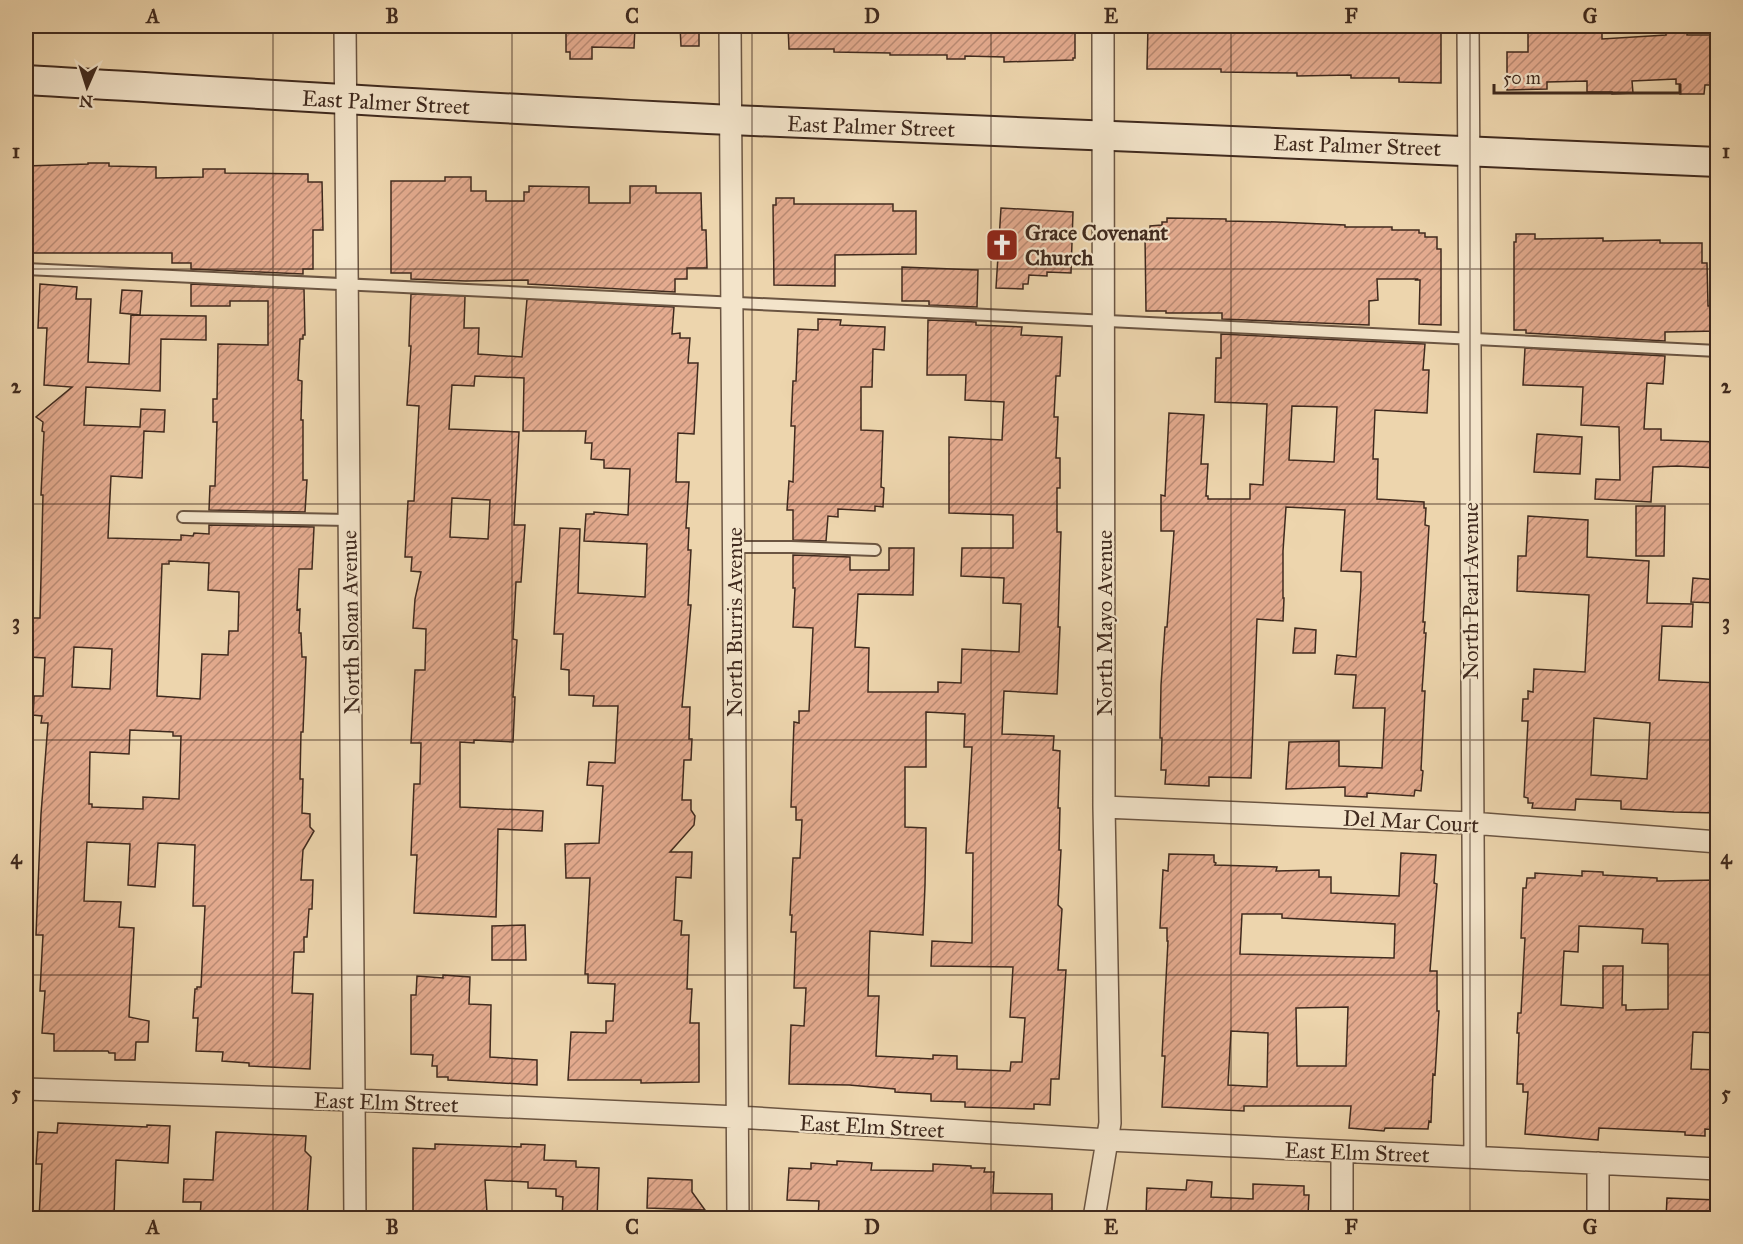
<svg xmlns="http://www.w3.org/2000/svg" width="1743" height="1244" viewBox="0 0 1743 1244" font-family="'IM FELL Great Primer',serif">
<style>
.building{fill:url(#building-hatch);stroke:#402a1e;stroke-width:1.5;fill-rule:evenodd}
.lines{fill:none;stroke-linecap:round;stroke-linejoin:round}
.service-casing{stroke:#6b5542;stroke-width:14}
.minor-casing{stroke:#6b5542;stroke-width:24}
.secondary-casing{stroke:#402a1e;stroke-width:32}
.service{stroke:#f3e4ca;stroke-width:10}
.minor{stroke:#f3e4ca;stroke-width:21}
.secondary{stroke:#f3e4ca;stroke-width:28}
.grid{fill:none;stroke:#402a1e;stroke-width:1.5;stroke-opacity:0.55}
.labels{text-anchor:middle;stroke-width:4.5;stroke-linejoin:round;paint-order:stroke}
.street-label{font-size:22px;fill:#402a1e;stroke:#f3e4ca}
.poi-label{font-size:22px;font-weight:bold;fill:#402a1e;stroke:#f3e4ca;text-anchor:start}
.neatline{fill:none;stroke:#402a1e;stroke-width:2}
.grid-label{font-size:20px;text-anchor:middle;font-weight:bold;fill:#402a1e}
</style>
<defs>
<pattern id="building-hatch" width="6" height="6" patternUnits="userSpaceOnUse" patternTransform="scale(1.5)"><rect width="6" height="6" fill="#e4ab8f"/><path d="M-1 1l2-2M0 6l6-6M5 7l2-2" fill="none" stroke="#ba8b74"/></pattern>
</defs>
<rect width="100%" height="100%" fill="#edd5ad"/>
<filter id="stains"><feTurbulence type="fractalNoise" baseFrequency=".00333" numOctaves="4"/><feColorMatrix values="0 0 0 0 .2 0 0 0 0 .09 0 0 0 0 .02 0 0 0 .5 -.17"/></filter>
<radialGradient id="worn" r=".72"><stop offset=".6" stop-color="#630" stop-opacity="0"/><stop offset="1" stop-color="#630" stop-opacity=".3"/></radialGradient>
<path class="building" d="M566 26H635L634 48 592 47V59H570V52H566Z
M680 26H699V46H681Z
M788 26H1075V58H1073V60L1004 62V57L965 56V59H947V55H890V53L834 52V49H789Z
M1148 26H1441V83L1399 82V78H1351V75L1297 76V73L1221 72V69H1147Z
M1528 26H1602V39L1666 35V26H1687V35H1713L1714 85H1705L1704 94H1680V84H1676V79L1632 81 1633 93 1612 94V92H1587V81L1547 82V89L1507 90V52H1528Z
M88 163H109V166L156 167V178L203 177V169H225V173L308 174V182H322L323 230H313V269H303V274L191 269V263H172V253H26V166L88 164Z
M445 177H471V191H486V201H524V192H529V186L589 187V203H630V186H656V193H701L702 230H706L707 268H687V279H675V292L528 284V280L466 281 411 279V273H391V181H445Z
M776 198H794V204H893V211H916V254L835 255V286L774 285 773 205H776Z
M1001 208 1073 212 1071 273 1047 272V276L1029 275 1028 284H1023V289L996 288Z
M1167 218 1226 219V221L1277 222 1345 225V227H1392V230H1419V233H1425V237H1437V249H1441V325L1419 324 1420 280H1416L1417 279H1377L1378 300 1369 301V325L1222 319V313H1166V311H1146L1145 237H1150V226L1162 225V222H1167Z
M1516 234H1535V239L1603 238V241L1660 240V243H1702V263H1707L1708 306H1717L1718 331 1665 332V341L1526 333V330H1514V242H1516Z
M902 267 978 270 977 307 929 305V301H902Z
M40 284 77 287 76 299H91L88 362 129 364 131 315 206 316V340L161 339 160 391 86 387 84 425 140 427 141 409 165 410 164 432 144 431 142 478 111 476 108 538 181 540V535L193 536 194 533 209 534V525L314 527 312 569H299L297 610 300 609 299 633H301L302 657H306L303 732H301L300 779H303L302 813 310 814V827L314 831 303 850 301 880H313L312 909H309L307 937H304V952H294L292 993 313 994 310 1069 249 1066V1063L222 1061 223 1052 196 1051 198 1018H193L195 989H197V987H201L205 906H193L195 845 158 843 155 887 128 885 130 844 87 842 84 901 121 902 119 927 134 928 129 1017 149 1021 148 1042H136L135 1060H115V1053H109L108 1051H54V1034L42 1033 45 991H40L43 935H36L41 814 48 723H41L42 716 33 715 34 696H43L45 658 29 657V649H28L29 621H31V618H40L43 495H41L44 432 42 431 43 422 36 417 72 387 44 385 47 328H38ZM169 561 209 563 208 590 239 592 238 631H229L228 655 202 654 200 699 157 696 162 564H169ZM74 647 112 649 110 689 72 687ZM130 730 173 732V736H181L179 799 143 797V809L92 807V804H89L90 752 129 754Z
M191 284 304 289 305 335H303V339H300L298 380 302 381 301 420H303V480H307L305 512 209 510 210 486H215L217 422H213V399H217L218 344 268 345V301H230V306H191Z
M122 290 142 291 140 315 120 313Z
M411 294 465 296 464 328H479L478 354 522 357 527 299 674 307 672 334 680 333V338H690L688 363H698L694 434 678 433 676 482H689L686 528H689L688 550H691L688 605H691L682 707H690L689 739H692L691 760H684L682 800H691V810L695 816 694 825 670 852H692L691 878 676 877 674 920 682 921 681 935H689L687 989H692L690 1023H699V1082L641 1083V1080H568L571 1032 606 1033V1021H613L615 984 588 983V974H585L590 878H566L565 844 599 843 603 786 587 785 589 762 615 763 618 706H593L594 696 569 695V670L561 669 563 634H554L560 528 580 529 578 593 645 597 647 544 584 541 586 514H594V512L628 515 630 469 604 468V460L591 459 592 443H585L586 431H523L524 378 475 376 474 386 452 385 449 429 519 432 514 525H525L521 582H516L513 639 517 640 513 697H515L513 742 474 740V743L460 742V807L543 811 542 831 498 829 496 917 414 913 417 855H411L414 784H420L421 743H411L415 670H425L426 629 413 628 415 599 421 572 411 571 412 557H405L408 501H414L419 406 407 405 411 346H409ZM452 498 490 500 488 539 450 537Z
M818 319 841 320 840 325 885 327 884 350 873 349 872 387H861V430L883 431 881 487 884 488 883 507 875 506V511L838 509V517L828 516 826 541 793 540V510H787L789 481 793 482 795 426H791L793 381H796L798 329 818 330Z
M928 320 976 322V325L1022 327 1021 335 1062 337 1060 376H1056L1054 417H1058L1056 458H1060V488H1057V532H1061L1058 627H1060L1057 694 1004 691 1002 734 1054 736 1053 750 1060 751 1058 808H1060L1059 850H1061L1058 905 1062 909 1058 970H1066L1059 1079H1051L1050 1105 1034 1104V1109L965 1107V1102L931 1101V1094L895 1092V1089L849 1085 789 1084 791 1025 804 1026 806 988H794L796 932H791L792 915H790L793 858H800L802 820H796V807H791L794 722 799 723V711H809L813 628 793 627 795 588H793V555L850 557V570H889V548H914L913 595 858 594 855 647 869 648 868 692H938V682L961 683 962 649 1019 652 1021 604 1003 603 1004 578 961 576 962 548H1013V515L949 513V437L1002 440 1004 402 965 400 966 375H927ZM926 712 965 714 964 747H972L966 853H973L972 943 932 941 931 966 1013 967 1010 1017 1025 1018 1022 1062H1011L1010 1071 957 1069V1056L933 1055V1059L876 1056 879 996H868L870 931 923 935 925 885 926 828 905 827V767H926Z
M1221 334 1425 344 1423 370H1429L1427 413 1375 410 1373 459H1378L1377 499 1424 502V508H1426L1425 525 1429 526 1423 622H1425L1424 633H1426L1422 691H1425L1421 770 1423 771 1421 791 1415 790 1414 796 1367 793V797L1345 796V787L1286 789 1289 742 1339 741V766L1382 768 1385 708H1353L1356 675 1335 674 1337 655 1356 657 1361 586V572L1341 571 1345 510 1286 507 1283 551V598H1284L1283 621 1257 619 1251 778 1209 777V786L1165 784 1166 770H1161L1162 738H1160L1161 685 1165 627H1167L1174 531H1161V495L1165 496 1169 413 1204 415 1201 464H1208L1206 496H1208V499H1250V484L1263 485 1267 404 1215 402 1216 358H1221ZM1292 406 1337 407 1334 462 1289 460Z
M1525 348 1665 356 1663 384 1647 383 1644 429H1661V440L1718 442V468L1677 466 1653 467 1651 502 1595 499 1596 479 1620 480 1619 427 1581 425 1583 387 1523 385Z
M1537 434 1582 437 1580 474 1534 472Z
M1636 506H1665L1664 556H1636Z
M1528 516 1588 520 1587 557 1649 561 1647 603 1693 604 1692 627 1662 626 1659 680 1718 683V813L1674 812 1621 809V801L1576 799 1575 810 1532 808 1533 803H1528V798L1524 797 1528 721H1522L1523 699H1528V691L1533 692 1534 669 1585 672 1589 595 1517 591 1518 556H1526ZM1594 718 1650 723 1647 779 1591 775Z
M1693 578 1718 580V603L1691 602Z
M1295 628 1316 630 1315 653H1293Z
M1401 853 1436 855 1434 883 1437 884 1430 971H1437V1011H1439L1435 1075 1433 1074 1431 1122 1429 1121 1428 1129 1385 1128 1384 1131 1349 1128 1351 1106H1244V1111L1162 1107 1165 1056H1162L1168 941H1167V928H1160L1163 870 1168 871 1169 854 1214 855V862L1216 863 1215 865 1277 867 1276 871 1319 870V877H1331V893L1399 896ZM1242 914H1282V918L1395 924 1394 958 1240 954ZM1348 1007 1346 1066H1297L1296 1008ZM1231 1031 1268 1033 1267 1087 1228 1085Z
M1582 871 1603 872V875L1657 878V881L1718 880V1033L1693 1032 1691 1069 1718 1070V1130L1705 1129V1136L1685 1135V1132L1599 1128 1598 1140 1525 1134 1528 1092H1523V1084H1517L1519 1033H1517L1518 1013H1521L1525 938H1521L1523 888H1526L1527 878H1535V873L1582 876ZM1579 926 1643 929 1642 943 1668 944V1009L1626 1010V1005H1622L1623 966H1603V1008L1561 1005 1564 951 1578 952Z
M525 925 526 960H492V926Z
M443 975 470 977 469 1004 491 1005 490 1057 537 1060V1085L448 1080V1077H437V1066H432L433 1055 411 1054V995H416L417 976 443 978Z
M58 1123 147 1127V1125L170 1126 168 1163 116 1160 114 1216 107 1215V1218H39L42 1164H36L38 1132 57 1133Z
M216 1132 306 1136 305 1151 311 1157 307 1218H200L201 1202H183L184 1179 213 1180Z
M435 1144 521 1147V1144L545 1145 544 1160 576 1161V1167L599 1168 597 1218H562L563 1197 556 1196V1189L528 1188V1182L485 1180 487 1213 453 1215V1218H415V1213H413V1148L435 1149Z
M837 1161 872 1163 871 1170 933 1171V1164L971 1166V1168H985L984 1172H994L993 1193 1052 1194V1217L818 1218 819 1201 787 1200 789 1168 811 1169V1163L837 1165Z
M648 1178 692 1180V1192L705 1210 647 1208Z
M1187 1180 1212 1182 1211 1197 1253 1199V1184L1304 1186V1195H1309L1308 1215 1301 1214V1218H1185L1146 1216 1147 1188 1186 1190Z
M1667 1198 1717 1200V1218H1666Z"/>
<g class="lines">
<g class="service-casing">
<path id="service" d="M26 269C326 281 626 297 927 312 1190 325 1454 336 1718 351
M183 517 349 520
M733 547H791L875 550"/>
</g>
<g class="minor-casing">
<path id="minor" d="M345 26 355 1218
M730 26 738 1218
M1468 26 1475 1156
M1104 807 1471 823 1718 842
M26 1089 354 1100 738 1117 1108 1140 1718 1169
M1342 1152V1218
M1598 1163V1218
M1094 1218 1110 1123 1104 807 1103 26"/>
</g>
<g class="secondary-casing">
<path id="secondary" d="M26 80C261 94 496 109 731 120 1060 136 1389 145 1718 162"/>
</g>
<use href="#service" class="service"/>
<use href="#minor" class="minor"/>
<use href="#secondary" class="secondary"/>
</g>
<path class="grid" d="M273 26V1218M512 26V1218M752 26V1218M991 26V1218M1231 26V1218M1470 26V1218M26 269H1718M26 504H1718M26 740H1718M26 975H1718"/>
<defs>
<g id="church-square" transform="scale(1.725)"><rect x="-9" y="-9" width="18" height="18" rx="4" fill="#8f2418" stroke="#f3e4ca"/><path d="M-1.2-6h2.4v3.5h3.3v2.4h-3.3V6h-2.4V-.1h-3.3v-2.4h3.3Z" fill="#fff"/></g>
</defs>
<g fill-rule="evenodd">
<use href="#church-square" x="1002" y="245"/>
</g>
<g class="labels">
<g class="street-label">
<text transform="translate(386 102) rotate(3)" y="8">East Palmer Street</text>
<text transform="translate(871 126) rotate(2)" y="8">East Palmer Street</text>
<text transform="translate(1357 145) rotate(2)" y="8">East Palmer Street</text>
<text transform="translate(1470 591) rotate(-90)" y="8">North Pearl Avenue</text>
<text transform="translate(350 622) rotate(-91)" y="8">North Sloan Avenue</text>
<text transform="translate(734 622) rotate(-90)" y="8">North Burris Avenue</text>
<text transform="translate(1104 623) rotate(-90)" y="8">North Mayo Avenue</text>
<text transform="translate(1411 821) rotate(3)" y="8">Del Mar Court</text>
<text transform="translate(386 1102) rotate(2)" y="8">East Elm Street</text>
<text transform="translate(872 1126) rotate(3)" y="8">East Elm Street</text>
<text transform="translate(1357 1152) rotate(2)" y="8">East Elm Street</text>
</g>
<g class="poi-label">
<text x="1025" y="240">Grace Covenant<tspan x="1025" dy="25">Church</tspan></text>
</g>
</g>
<rect width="1743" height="1244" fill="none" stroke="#edd5ad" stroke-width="66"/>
<g transform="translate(87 87) rotate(183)" stroke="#f3e4ca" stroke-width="4.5" paint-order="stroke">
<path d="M0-4.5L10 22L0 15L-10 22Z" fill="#402a1e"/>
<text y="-9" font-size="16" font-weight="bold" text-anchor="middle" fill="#402a1e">N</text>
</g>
<path d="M1494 84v9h186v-9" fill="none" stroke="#402a1e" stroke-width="3"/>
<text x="1503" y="84" font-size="18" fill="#402a1e" stroke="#f3e4ca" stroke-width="4.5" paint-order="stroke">50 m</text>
<rect x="33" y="33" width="1677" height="1178" class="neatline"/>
<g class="grid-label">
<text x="153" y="23">A</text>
<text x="392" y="23">B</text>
<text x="632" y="23">C</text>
<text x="872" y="23">D</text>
<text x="1111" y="23">E</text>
<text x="1351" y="23">F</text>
<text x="1590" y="23">G</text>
<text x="16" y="158">1</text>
<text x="1726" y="158">1</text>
<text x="16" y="393">2</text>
<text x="1726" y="393">2</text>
<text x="16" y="629">3</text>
<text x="1726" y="629">3</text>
<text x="16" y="864">4</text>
<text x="1726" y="864">4</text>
<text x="16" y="1100">5</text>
<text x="1726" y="1100">5</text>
<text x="153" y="1234">A</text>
<text x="392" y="1234">B</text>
<text x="632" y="1234">C</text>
<text x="872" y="1234">D</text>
<text x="1111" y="1234">E</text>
<text x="1351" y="1234">F</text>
<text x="1590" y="1234">G</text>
</g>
<rect width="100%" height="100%" filter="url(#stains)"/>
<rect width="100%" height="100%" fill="url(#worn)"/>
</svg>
